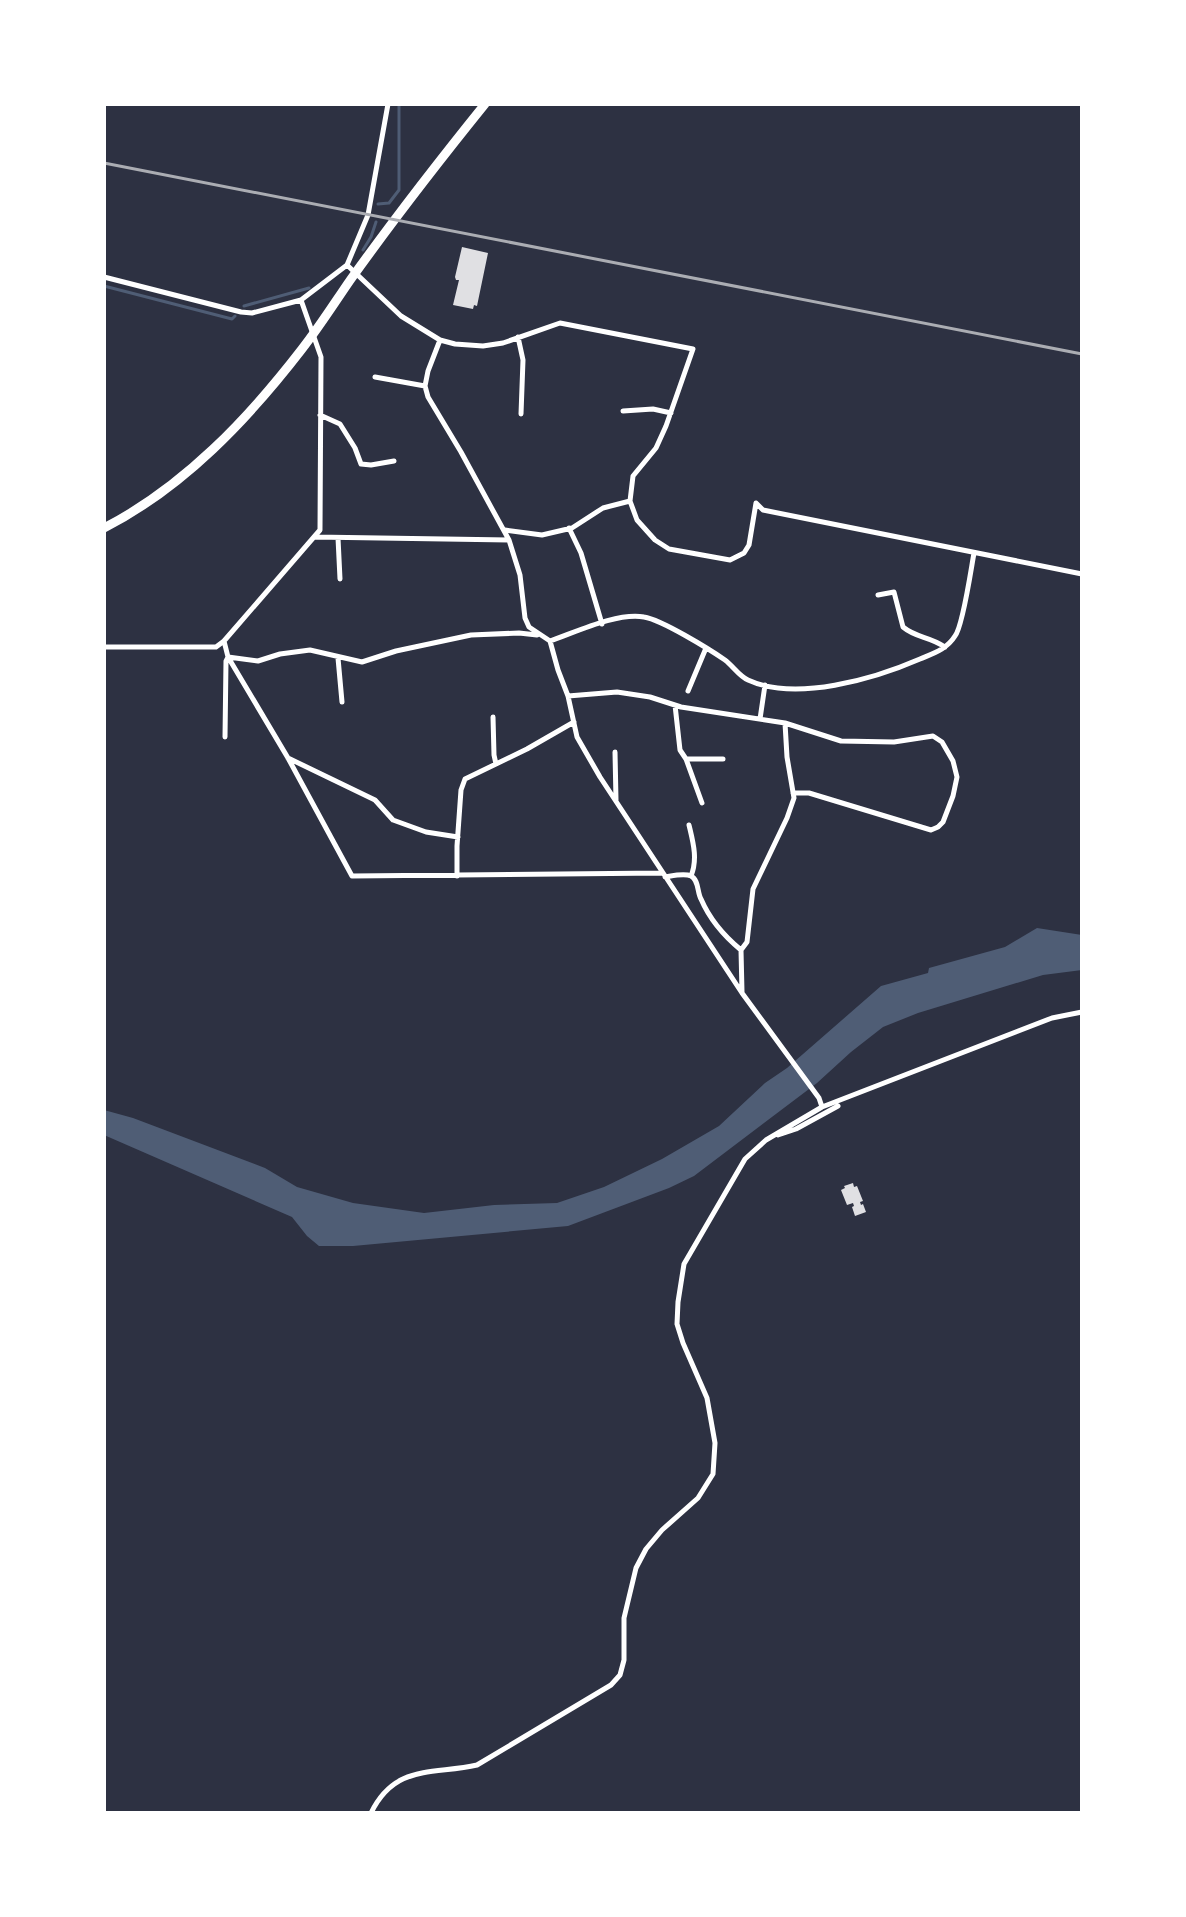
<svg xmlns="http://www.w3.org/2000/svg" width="1186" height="1917" viewBox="0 0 1186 1917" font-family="'DejaVu Sans',sans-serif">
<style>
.water{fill:#4f5d75}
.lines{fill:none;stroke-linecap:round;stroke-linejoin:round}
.stream{stroke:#4f5d75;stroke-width:3}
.building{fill:#e0e0e3}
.minor{stroke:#fff;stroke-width:5}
.motorway{stroke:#fff;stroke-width:9}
.rail{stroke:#abadb3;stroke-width:3}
</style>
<rect width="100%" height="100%" fill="#2d3142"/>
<path class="water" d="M1037 928 1082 935V970L1043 975 918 1013 883 1027 851 1052 817 1083 694 1176 669 1188 568 1226 353 1246H319L307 1236 292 1217 104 1135V1110L133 1118 265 1168 297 1187 353 1203 424 1213 494 1205 557 1203 604 1187 662 1159 719 1126 765 1083 787 1068 881 986 928 973 929 968 1005 947Z"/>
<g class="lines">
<path class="stream" d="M378 204 389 203 399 190V104
M363 250 371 237 376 222
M104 286 232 319 235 316
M244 306 309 288"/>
</g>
<path class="building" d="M462 247 488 253 477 306 474 305 473 309 453 305 459 280H456L455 277Z
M853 1183 854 1187 857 1186 863 1201 860 1202 861 1205 863 1204 866 1212 855 1216 852 1207 854 1206 853 1203 847 1205 841 1190 845 1188 844 1186Z"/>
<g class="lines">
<path class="minor" d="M347 265 401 316 440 340 455 344 483 346 503 343 560 323 693 349 666 426 656 448 633 476 630 501 637 520 655 540 669 549 730 560 744 553 749 545 756 503 763 510 1082 574
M104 277 241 312 252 313 301 300 347 265 368 215 388 104
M518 337 523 360 521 414
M440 340 428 371 425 386 428 397 461 452 509 540 520 575 525 618 529 627 550 641C576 632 618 612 644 617 662 620 709 649 725 660 733 666 739 676 748 680 796 702 874 679 920 659 934 653 947 649 955 636 963 626 971 569 974 553
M375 377 425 386
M623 411 653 409 671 413
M320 415 340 424 355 448 361 464 371 465 394 461
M569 528 581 553 602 624
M505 530 542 535 572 528 603 508 630 501
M315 537 509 540
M338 538 340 579
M878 595 894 592 903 627C916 638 929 636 945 647
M224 641 228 657 288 758 352 876 662 873
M550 641 558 670 568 696 577 737 600 777 742 993 819 1098 822 1107
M104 647H216L224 641 320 530 321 357 301 300
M228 657 258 661 280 654 310 650 362 662 396 651 471 635 519 633 537 635
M338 658 342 702
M688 691 706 648
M568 696 617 692 650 697 681 707 785 723 841 741 894 742 933 736 942 742 953 761 957 777 953 796 943 822 938 827 931 830 809 793H793
M675 705 680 750 686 759H723
M493 717 494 755 496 764
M760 719 765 685
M225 737 226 661 228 657
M615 752 616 800
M288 758 375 800 393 820 426 832 458 837
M686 759 702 803
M689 825C693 842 698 859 691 876
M457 876V846L461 790 465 779 527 749 574 722
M665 877C672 876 684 873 691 876 699 880 697 892 701 899 710 920 724 936 741 950
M742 992 741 950 747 942 753 889 787 818 794 798 787 757 785 723
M778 1135 796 1129 838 1106
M371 1813C395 1764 432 1775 477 1765L611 1685 620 1675 624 1660V1618L636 1568 646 1549 662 1530 698 1498 713 1474 715 1443 707 1398 683 1343 677 1324 678 1302 684 1264 745 1159 766 1140 822 1107 1052 1018 1082 1012"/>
<path class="motorway" d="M104 528C184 487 248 419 302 349 320 326 335 302 351 279 394 219 439 161 485 104"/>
<path class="rail" d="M104 163 1082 354"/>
</g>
<rect width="1186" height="1917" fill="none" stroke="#ffffff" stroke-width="212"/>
</svg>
